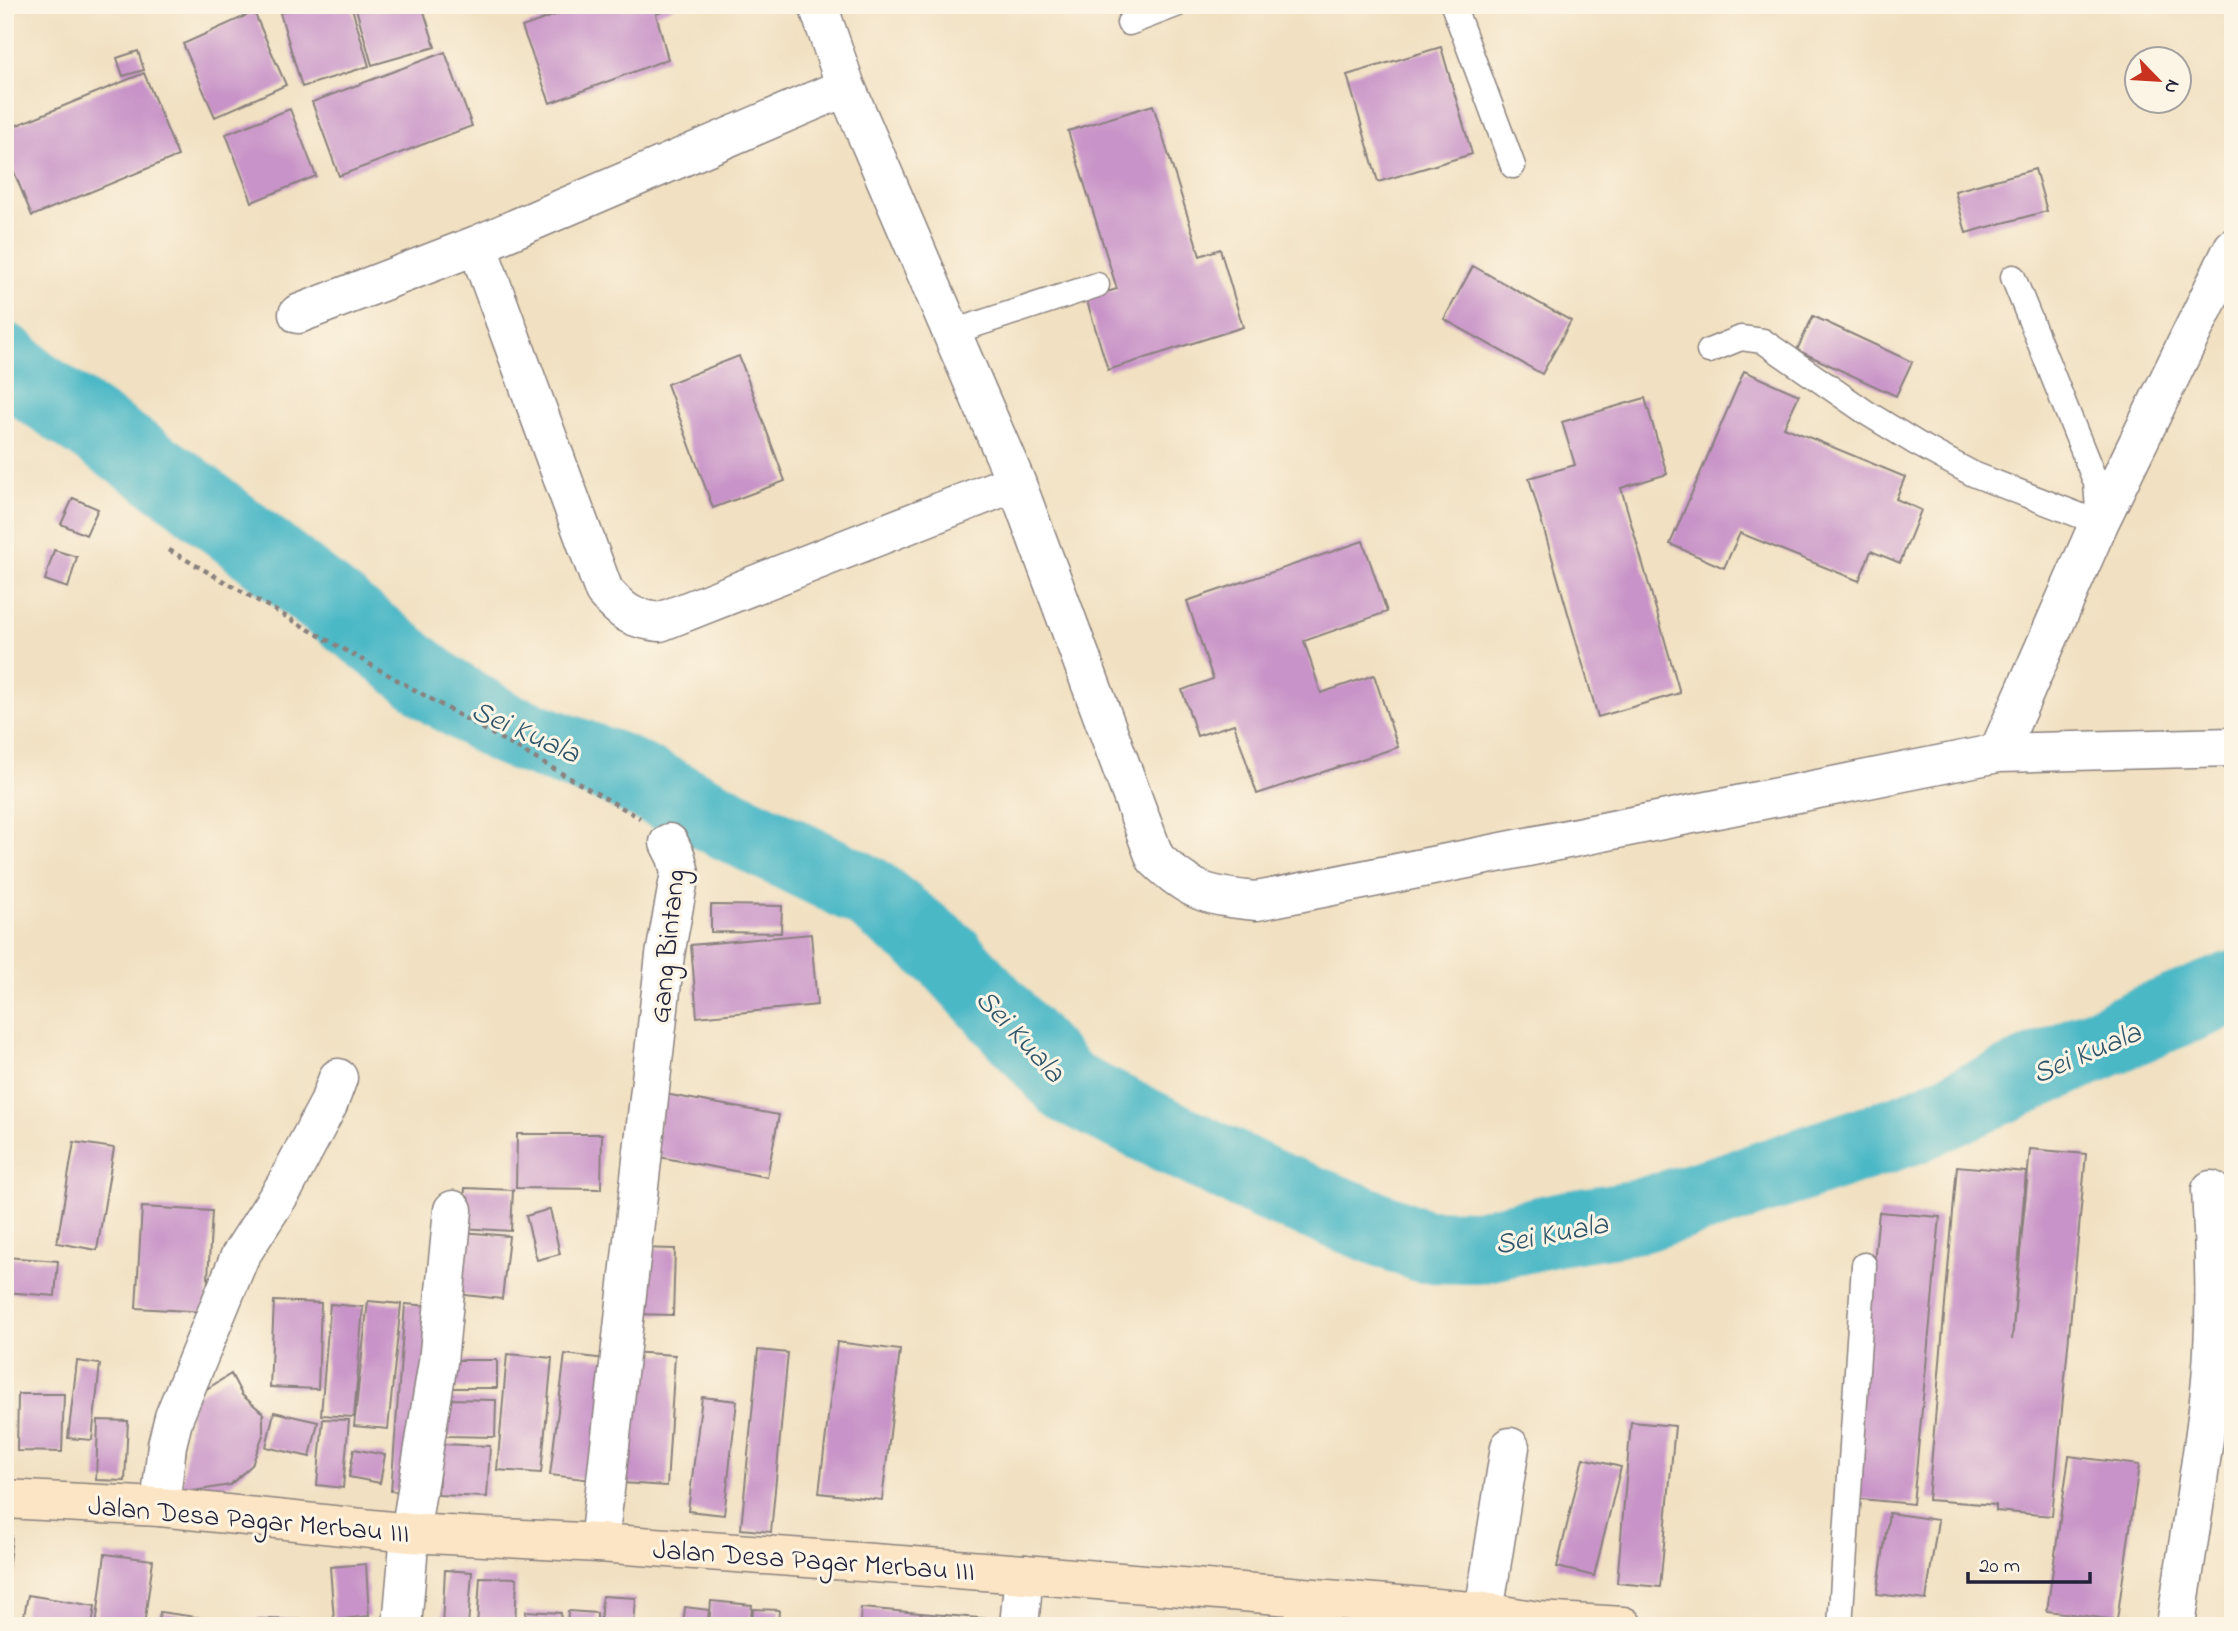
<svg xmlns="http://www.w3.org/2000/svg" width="2238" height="1631" viewBox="0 0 2238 1631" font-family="'Indie Flower',sans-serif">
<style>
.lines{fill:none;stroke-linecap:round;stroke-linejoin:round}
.river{stroke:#4bb8c6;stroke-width:74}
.building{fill:#c893c8}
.lane-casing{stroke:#8a817e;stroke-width:27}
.street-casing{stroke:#8a817e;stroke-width:41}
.secondary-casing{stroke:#8a817e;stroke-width:41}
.path{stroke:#8a817e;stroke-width:4.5;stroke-dasharray:5 5;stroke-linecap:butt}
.lane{stroke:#fff;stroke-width:24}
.street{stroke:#fff;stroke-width:38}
.secondary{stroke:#fce5c4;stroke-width:38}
.labels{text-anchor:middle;stroke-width:6;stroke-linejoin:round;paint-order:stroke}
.street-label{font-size:28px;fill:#22223b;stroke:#fcf5e5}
.water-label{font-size:30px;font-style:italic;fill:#30566c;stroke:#fcf5e5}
</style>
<rect width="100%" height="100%" fill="#fcf5e5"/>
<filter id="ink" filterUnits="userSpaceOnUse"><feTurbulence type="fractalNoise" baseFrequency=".0143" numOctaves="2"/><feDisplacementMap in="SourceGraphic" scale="14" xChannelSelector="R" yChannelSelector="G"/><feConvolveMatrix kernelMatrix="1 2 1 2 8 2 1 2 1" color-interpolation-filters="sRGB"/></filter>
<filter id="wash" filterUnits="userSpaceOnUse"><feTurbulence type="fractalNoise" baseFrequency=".00686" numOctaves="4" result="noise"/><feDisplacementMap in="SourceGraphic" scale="28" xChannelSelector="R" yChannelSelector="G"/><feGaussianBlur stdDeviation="1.57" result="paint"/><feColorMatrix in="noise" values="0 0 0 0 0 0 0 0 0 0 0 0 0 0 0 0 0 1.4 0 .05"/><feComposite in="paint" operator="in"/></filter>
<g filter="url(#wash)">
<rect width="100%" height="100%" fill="#f1e0c1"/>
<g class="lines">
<path class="river" d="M5 360 31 384 180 486 445 693 506 729 616 769 867 892 948 956 1068 1087 1270 1186 1423 1246 1477 1247 1558 1229 1639 1216 1745 1184 1911 1128 2145 1023 2233 988"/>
</g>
<g id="blocks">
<path class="building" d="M304 5H351L369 66 302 87 280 13Z
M355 5H422L435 47 372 65Z
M583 5H680L656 14 668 59 550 103 522 27Z
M254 12 286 85 215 117 183 44Z
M1441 47 1472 154 1378 182 1347 75Z
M138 51 144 70 123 76 117 58Z
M445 52 472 126 339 176 312 102Z
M144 73 178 156 32 216 5 150V130Z
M1153 105 1200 256 1220 249 1243 327 1108 370 1086 298 1117 289 1068 131Z
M290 109 316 176 252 202 226 134Z
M2035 169 2047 211 1966 233 1955 191Z
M1473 266 1571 321 1542 374 1444 319Z
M1813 316 1912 362 1896 396 1797 350Z
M739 356 785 481 713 508 667 384Z
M1744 371 1799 395 1784 427 1905 477 1896 499 1921 510 1900 563 1871 551 1859 581 1740 533 1724 568 1670 544Z
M1645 398 1667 474 1621 488 1680 693 1598 717 1529 478 1575 465 1562 422Z
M73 498 98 509 86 535 61 524Z
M1363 541 1387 612 1304 641 1321 693 1374 675 1398 747 1257 794 1234 724 1197 736 1182 690 1213 679 1187 601Z
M54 550 77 557 68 588 45 580Z
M711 905 782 906 781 933 711 932Z
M811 934 817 1005 697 1017 691 945Z
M665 1094 779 1115 767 1177 653 1156Z
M517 1134H602L601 1189 516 1188Z
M74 1142 114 1148 97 1250 57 1243Z
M2030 1149 2086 1154 2052 1516 1996 1511V1505L1928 1500 1957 1166 2026 1172 2012 1340Z
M465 1188 513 1190 511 1231 462 1228Z
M142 1207 212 1211 206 1312 136 1308Z
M550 1209 560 1254 537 1260 526 1216Z
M1879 1212 1940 1217 1913 1504 1851 1498Z
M462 1232 509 1236 502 1299 456 1294Z
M637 1248 675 1249 673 1315 635 1314Z
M5 1257 58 1261 55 1296 5 1292Z
M274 1301 321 1303 318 1389 270 1387Z
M368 1301 401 1304 388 1429 354 1426Z
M330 1304 363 1307 354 1417 321 1415Z
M405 1304 430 1306 415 1493 391 1491Z
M837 1342 900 1350 882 1500 819 1493Z
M758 1350 788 1353 771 1532 741 1529Z
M629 1352 675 1355 667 1486 622 1483Z
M507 1354 552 1358 541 1473 497 1470Z
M565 1354 614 1360 600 1481 550 1475Z
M453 1360H497V1388H453Z
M77 1361 100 1364 92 1440 68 1438Z
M231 1374 242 1395 263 1413V1435L252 1465 230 1485 181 1493 192 1398Z
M18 1394H64L62 1452 17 1451Z
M702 1397 737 1401 724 1515 688 1511Z
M447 1399 496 1400 495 1437 446 1436Z
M274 1412 318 1422 310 1457 266 1447Z
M323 1419 349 1420 343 1488 317 1485Z
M98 1420 128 1421 125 1481 96 1480Z
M1631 1422 1675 1426 1660 1587 1617 1583Z
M441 1444 490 1446 487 1497 438 1495Z
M354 1449 385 1455 380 1483 349 1477Z
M2069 1456 2139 1465 2117 1620 2047 1611Z
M1583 1458 1621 1467 1594 1576 1557 1567Z
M1889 1513 1938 1520 1926 1600 1877 1594Z
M5 1535 12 1536 7 1578H5Z
M105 1554 153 1560 144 1626H96Z
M366 1564 369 1616 334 1620 330 1567Z
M445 1570 472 1572 468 1626H442Z
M480 1577 517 1578 515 1626H477Z
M28 1595 95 1606 92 1626H22Z
M602 1596 636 1598 634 1626H600Z
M711 1601 752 1605 750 1626H709Z
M685 1607 709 1610 707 1626H683Z
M861 1608 1002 1620V1626H860Z
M753 1609 779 1610 778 1626H752Z
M526 1611 561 1613 560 1626H525Z
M568 1611 597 1613V1626H567Z
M160 1612 210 1619V1626H158Z
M255 1619 316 1620V1626H255Z"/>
</g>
</g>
<g filter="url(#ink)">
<use href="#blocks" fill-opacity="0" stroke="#8a817e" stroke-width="2"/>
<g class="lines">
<g class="lane-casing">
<path id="lane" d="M1453 5 1513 166
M1129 23 1176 5
M953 332 1097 285
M1709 351 1741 338 1763 341 1867 413 1916 443 1973 474 2099 523 2096 483 2013 277
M1840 1626 1864 1265"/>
</g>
<g class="street-casing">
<path id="street" d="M818 5 846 87 1016 482 1155 858C1190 892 1209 897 1257 901L1998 753 2233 747
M477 245 604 591C623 613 632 619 660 622L1016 482
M298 314 477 245 846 87
M1998 753 2099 523 2233 248
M160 1507 167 1445 174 1417 240 1256 285 1186 328 1105 338 1078
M599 1543 665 955 680 873 676 857 669 843
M1484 1612 1510 1447
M402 1626 410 1533 438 1362 453 1210
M1019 1626 1024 1574
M2176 1626C2186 1554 2199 1481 2208 1409 2217 1337 2215 1263 2211 1190"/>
</g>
<g class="secondary-casing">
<path id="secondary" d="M5 1499 160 1507 410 1533 599 1543 1024 1574 1484 1612 1538 1621 1623 1626"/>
</g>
<path class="path" d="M169 550 640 818"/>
<use href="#lane" class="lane"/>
<use href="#street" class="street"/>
<use href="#secondary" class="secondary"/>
</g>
</g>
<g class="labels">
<g class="street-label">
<text transform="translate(666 946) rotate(-84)" y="10">Gang Bintang</text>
<text transform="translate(249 1518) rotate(5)" y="10">Jalan Desa Pagar Merbau III</text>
<text transform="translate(814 1559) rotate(4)" y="10">Jalan Desa Pagar Merbau III</text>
</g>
<g class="water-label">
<text transform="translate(526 731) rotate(24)" y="10">Sei Kuala</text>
<text transform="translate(1021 1035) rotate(47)" y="10">Sei Kuala</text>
<text transform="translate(2086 1052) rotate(-23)" y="10">Sei Kuala</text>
<text transform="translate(1551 1233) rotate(-11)" y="10">Sei Kuala</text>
</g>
</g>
<rect width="2238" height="1631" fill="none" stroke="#fcf5e5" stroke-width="28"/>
<g transform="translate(2158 80) rotate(115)"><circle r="33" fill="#fcf5e5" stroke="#a5a1a1" stroke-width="2"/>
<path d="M0-5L12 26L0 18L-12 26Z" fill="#c8321e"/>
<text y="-10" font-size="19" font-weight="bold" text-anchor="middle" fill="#22223b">N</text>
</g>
<path d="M1968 1572v10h122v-10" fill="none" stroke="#22223b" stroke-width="3.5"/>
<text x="1979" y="1572" font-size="21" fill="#22223b" stroke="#fcf5e5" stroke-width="5" paint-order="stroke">20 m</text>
</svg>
